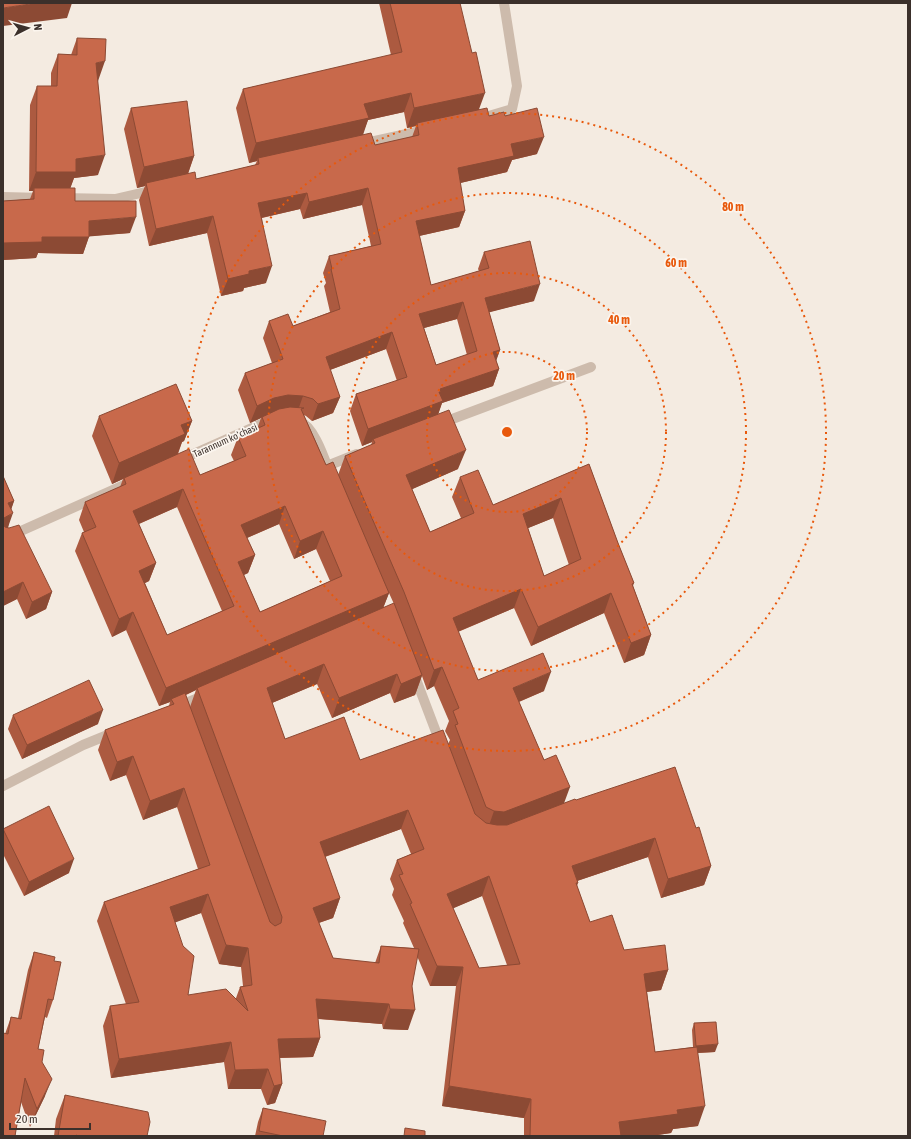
<svg xmlns="http://www.w3.org/2000/svg" width="911" height="1139" viewBox="0 0 911 1139" font-family="'Asap Condensed',sans-serif">
<style>
.lines{fill:none;stroke-linecap:round;stroke-linejoin:round}
.service{stroke:#cdbbac;stroke-width:10}
.minor{stroke:#cdbbac;stroke-width:10}
.wall{fill:#ac5a40;fill-rule:evenodd}
.shaded-wall{fill:#8c4a34}
.building{fill:#c8694b;stroke:#8c4a34;fill-rule:evenodd}
.ring{fill:none;stroke:#e8590c;stroke-width:2;stroke-dasharray:2 4}
.labels{text-anchor:middle;stroke-width:3.5;stroke-linejoin:round;paint-order:stroke}
.street-label{font-size:10px;fill:#3b302b;stroke:#fbf5ee}
.centre{fill:#e8590c;stroke:#fbf5ee;stroke-width:2}
.ring-label{font-size:12px;text-anchor:middle;font-weight:bold;fill:#e8590c;stroke:#fbf5ee;stroke-width:3.5;stroke-linejoin:round;paint-order:stroke}
</style>
<rect width="100%" height="100%" fill="#f4ebe1"/>
<g class="lines">
<path class="service" d="M439 424 591 367
M327 466 357 454
M176 707 205 695
M3 786 83 745 115 732"/>
<path class="minor" d="M482 118 512 109 517 86 504 3
M361 144 425 130
M3 197 43 198
M61 198 115 199 154 190
M299 421C315 427 325 461 331 476
M180 460 270 420
M3 539 133 481
M414 674 441 745"/>
</g>
<path class="wall" d="M379 3H460L479 110 489 116H505L537 154 512 160 507 172 460 183 465 211 459 227 419 236 431 285 479 271 478 269 484 252 534 301 489 312 500 350 496 360 499 369 493 386 442 403 438 414 458 469 412 489 430 532 461 518 452 497 460 477 493 505 589 464 618 543 634 583 633 586 651 635 644 655 624 663 604 613 531 646 514 608 458 632 478 680 544 691 519 702 544 760 564 803 576 800 696 828 711 866 704 885 661 898 648 857 577 881 578 883 577 886 590 922 624 950 668 970 661 990 647 992 655 1052 693 1047 692 1030 694 1023 715 1052 698 1053V1126L673 1129 671 1133 651 1136H524V1118L442 1106 456 986H430L417 956 412 986 408 1030 383 1029 382 1024 318 1019 320 1038 313 1057 280 1058 282 1084 275 1103 267 1105 261 1089H228L224 1062 111 1078 103 1026 110 1006 126 1004 97 921 104 902 198 869 177 807 143 820 126 775 110 781 98 750 105 730 169 706 170 702 159 706 126 630 112 637 75 551 82 533 84 532 79 520 85 502 120 487 123 479 112 484 92 436 99 416 192 421 184 441 182 442 178 454 200 475 234 461 231 455 238 437 257 429 261 418 250 423 238 390 245 373 272 363 263 338 269 321 293 326 330 312 324 286 326 283 323 273 329 256 371 246 362 205 303 219 300 209 262 218 266 283 244 288 243 291 221 296 207 233 149 246 139 200 145 186 137 188 124 129 131 108 194 156 188 174 196 179 255 165 257 161 249 163 236 108 243 89 391 55ZM404 112 407 128 416 126 412 137 375 145 362 135 368 120ZM457 319 467 355 436 365 424 328ZM386 349 397 381 356 394 350 411 362 446 372 442 371 445 345 456 338 475 326 465 304 415 306 416 312 421 333 413 340 397 330 370ZM177 507 222 611 167 635 145 583 149 581 156 563 139 524ZM553 518 569 565 544 576 528 528ZM279 524 294 559 316 549 330 581 260 612 244 575 248 573 255 555 247 538ZM389 593 394 604 383 608ZM422 676 427 690 434 686 449 721 445 731 450 740 448 744 360 760 285 739 272 703 317 684 332 718 390 693 394 703 415 695ZM196 690 190 707 186 695ZM401 829 411 854 397 860 390 879 394 889 392 895 404 921 403 923 414 948 381 946 375 963 333 958 319 923 333 918 340 898 325 857ZM482 896 507 965 479 968 453 908ZM201 913 219 964 241 967 243 986 240 987 236 998 188 995 175 922Z
M77 38 98 81V175L74 178 70 188 75 201 130 233 89 236 83 254 38 253 36 258 3 260V201L30 199 33 191H29L30 105 37 86H51V73L58 54 71 55Z
M3 476 14 501 11 509 8 528 52 592 46 609 26 619 17 599 3 606Z
M13 715 98 724 22 759 8 729Z
M3 829 69 873 24 896 3 854Z
M34 952 54 961 53 1000 47 1018 45 1017 38 1049 42 1062 45 1096 30 1127 21 1102 15 1136H3V1033L5 1034 11 1017 18 1018 28 970Z
M65 1095 147 1136H54L56 1119Z
M263 1108 323 1136H255L258 1122Z"/>
<path class="shaded-wall" d="M37 3H72L67 18 3 26V8Z
M105 61 98 81 89 82 96 63Z
M411 93 404 112 368 120 362 138 258 158 257 161 249 163 256 143 364 104Z
M485 93 478 112 417 123 416 126 407 128 414 108Z
M544 137 537 154 512 160 507 172 452 185 458 168 511 144Z
M105 155 98 175 74 178 69 192 34 188 33 191H29L36 172 76 159Z
M194 156 187 176 146 183 145 186 137 188 144 167Z
M368 188 362 205 303 219 309 202Z
M307 193 300 209 252 220 258 203Z
M465 211 459 227 410 238 416 221Z
M213 216 207 233 149 246 156 229Z
M136 217 130 233 83 237 89 221Z
M42 237H89L83 254 38 253 36 258 3 260V243Z
M272 266 266 283 244 288 243 291 221 296 228 279 249 271Z
M540 284 534 301 479 315 485 298Z
M463 302 457 319 413 331 419 314Z
M392 332 386 349 319 374 326 357Z
M500 350 494 367 493 352Z
M499 369 493 386 442 403 437 418 373 439 372 442 362 446 368 429 440 389Z
M288 395 303 396 297 413 262 417 261 418 250 423 257 406 274 398Z
M340 397 333 413 312 421 318 404Z
M192 421 184 441 182 442 177 455 124 478 123 479 112 484 119 463 181 425Z
M466 450 458 469 399 495 406 475Z
M183 489 177 507 127 529 133 511Z
M561 498 553 518 516 533 523 514Z
M14 501 9 516 13 513 7 530 3 532V521L8 503Z
M285 506 279 524 235 543 241 525Z
M323 531 316 549 294 559 300 541Z
M255 555 248 573 232 580 238 562Z
M156 563 149 581 133 589 139 571Z
M23 582 17 599 3 606V592Z
M521 589 514 608 445 637 453 618Z
M52 592 46 609 26 619 32 602Z
M389 593 382 611 197 688 196 690 172 701 171 699 170 702 159 706 166 688Z
M611 593 604 613 531 646 538 627Z
M133 612 126 630 112 637 119 619Z
M651 635 644 655 624 663 631 643Z
M324 664 317 684 260 708 267 688Z
M442 667 434 686 427 690 434 670Z
M551 672 544 691 506 707 513 688Z
M397 674 390 693 332 718 339 698Z
M422 675 415 695 394 703 401 684Z
M103 710 98 724 22 759 27 745Z
M133 756 126 775 110 781 117 762Z
M570 787 563 806 497 832 487 831 494 811Z
M184 788 177 807 143 820 150 801Z
M408 810 401 829 313 861 320 842Z
M655 838 648 857 565 885 572 866Z
M74 859 69 873 24 896 29 882Z
M711 866 704 885 661 898 668 879Z
M489 876 482 896 440 914 447 894Z
M208 894 201 913 163 927 170 907Z
M340 898 333 918 306 927 313 908Z
M226 945 248 948 241 967 219 964Z
M437 966 463 967 456 986H430Z
M668 970 661 990 637 993 644 974Z
M316 999 389 1004 382 1024 309 1018Z
M390 1009 415 1010 408 1030 383 1029Z
M320 1038 313 1057 271 1058 278 1039Z
M231 1042 224 1062 111 1078 119 1059Z
M718 1044 715 1052 694 1053 696 1046Z
M268 1069 261 1089H228L235 1070Z
M52 1079 45 1096 30 1127 37 1109Z
M282 1084 275 1103 267 1105 274 1086Z
M449 1086 531 1099 524 1118 442 1106Z
M705 1106 698 1126 673 1129 671 1133 651 1136H614L619 1122 677 1110Z"/>
<path class="building" d="M3 3H37L3 8Z
M390 3H460L472 53 476 52 485 93 414 108 411 93 364 104 369 118 256 143 243 89 402 52Z
M77 38 106 39 105 61 96 63 105 155 76 159V172H36L37 86H57L58 54 77 55Z
M187 101 194 156 144 167 131 108Z
M487 108 489 116 504 112 505 116 537 108 544 137 511 144 514 156 458 168 465 211 416 221 431 285 489 268 484 252 530 241 540 284 485 298 500 350 493 352 499 369 440 389 441 392H439L443 401 368 429 356 394 407 377 392 332 326 357 340 397 318 404 313 399 303 396 288 395 274 398 257 406 245 373 283 359 269 321 288 314 293 326 340 309 331 269H332L329 256 381 244 368 188 309 202 307 193 258 203 272 266 249 271V274L228 279 213 216 156 229 146 183 195 172 196 179 259 164 258 158 371 133 375 145 419 135 417 123ZM463 302 477 351 436 365 419 314Z
M34 188H75V201H136V217L89 221V237H42V242L3 243V201L34 199Z
M176 384 192 421 181 425 185 434 119 463 99 416Z
M290 407 304 408 301 409 326 465 333 462 389 593 166 688 133 612 119 619 82 533 96 527 85 502 126 484 124 478 189 449 200 475 246 456 238 437 265 425 262 417 279 409ZM183 489 234 606 167 635 139 571 156 563 133 511ZM285 506 300 541 323 531 342 576 260 612 238 562 255 555 241 525Z
M449 410 466 450 406 475 430 532 474 513 460 477 478 470 493 505 589 464 618 543 634 583 632 584 651 635 631 643 611 593 538 627 521 589 453 618 478 680 543 653 551 672 513 688 544 760 556 755 570 787 504 812 494 811 486 807 455 725 458 724 453 711 459 708 442 667 434 670 404 592 345 456 375 443 373 439ZM561 498 581 559 544 576 523 514Z
M3 476 14 501 8 503 13 513 4 518 3 524 5 527 9 528 19 525 52 592 32 602 23 582 3 592Z
M394 603 422 675 401 684 397 674 339 698 324 664 267 688 285 739 344 717 360 760 443 730 475 814 486 823 497 825H507L575 799 576 800 675 767 696 828 699 827 711 866 668 879 655 838 572 866 578 883H576L590 922 612 915 624 950 665 945 668 970 644 974 655 1052 697 1047 705 1106 677 1110 678 1114 619 1122 621 1136H530L531 1099 449 1086 463 967 437 966 410 904 412 903 399 875 403 874 397 860 424 849 408 810 320 842 340 898 313 908 333 958 379 963 381 946 419 949 412 986 415 1010 390 1009 389 1004 316 999 320 1038 278 1039 282 1084 274 1086 268 1069 235 1070 231 1042 119 1059 110 1006 139 1002 104 902 210 865 184 788 150 801 133 756 117 762 105 730 174 704 171 699 185 693 270 922 275 926 281 923 282 917 197 688ZM489 876 520 964 479 968 447 894ZM208 894 226 945 248 948 252 985 240 987 248 1011 226 989 188 995 194 956 183 946 170 907Z
M89 680 103 710 27 745 13 715Z
M49 806 74 859 29 882 3 829Z
M34 952 55 957 54 961 61 962 53 1000 48 999 38 1049 44 1050 42 1062 52 1079 37 1109 25 1078 15 1136H7L3 1135V1033L8 1034 11 1017 21 1019Z
M716 1022 718 1044 696 1046 694 1023Z
M65 1095 148 1112 150 1122 147 1136H78L76 1135 75 1136H58Z
M263 1108 326 1121 323 1136H283L259 1131Z
M405 1128 425 1131V1136H404Z"/>
<g class="ring">
<circle cx="507" cy="432" r="80"/>
<circle cx="507" cy="432" r="159"/>
<circle cx="507" cy="432" r="239"/>
<circle cx="507" cy="432" r="319"/>
</g>
<g class="labels">
<g class="street-label">
<text transform="translate(225 440) rotate(-24)" y="4">Tarannum koʻchasi</text>
</g>
</g>
<circle cx="507" cy="432" r="6" class="centre"/>
<g class="ring-label">
<text x="733" y="211">80 m</text>
<text x="676" y="267">60 m</text>
<text x="619" y="324">40 m</text>
<text x="564" y="380">20 m</text>
</g>
<rect width="911" height="1139" fill="none" stroke="#3b302b" stroke-width="8"/>
<g transform="translate(28 28) rotate(84)" stroke="#fbf5ee" stroke-width="3" paint-order="stroke">
<path d="M0-3L7 15L0 10L-7 15Z" fill="#3b302b"/>
<text y="-6" font-size="11" font-weight="bold" text-anchor="middle" fill="#3b302b">N</text>
</g>
<path d="M10 1123v6h80v-6" fill="none" stroke="#3b302b" stroke-width="2"/>
<text x="16" y="1123" font-size="12" fill="#3b302b" stroke="#fbf5ee" stroke-width="3" paint-order="stroke">20 m</text>
</svg>
